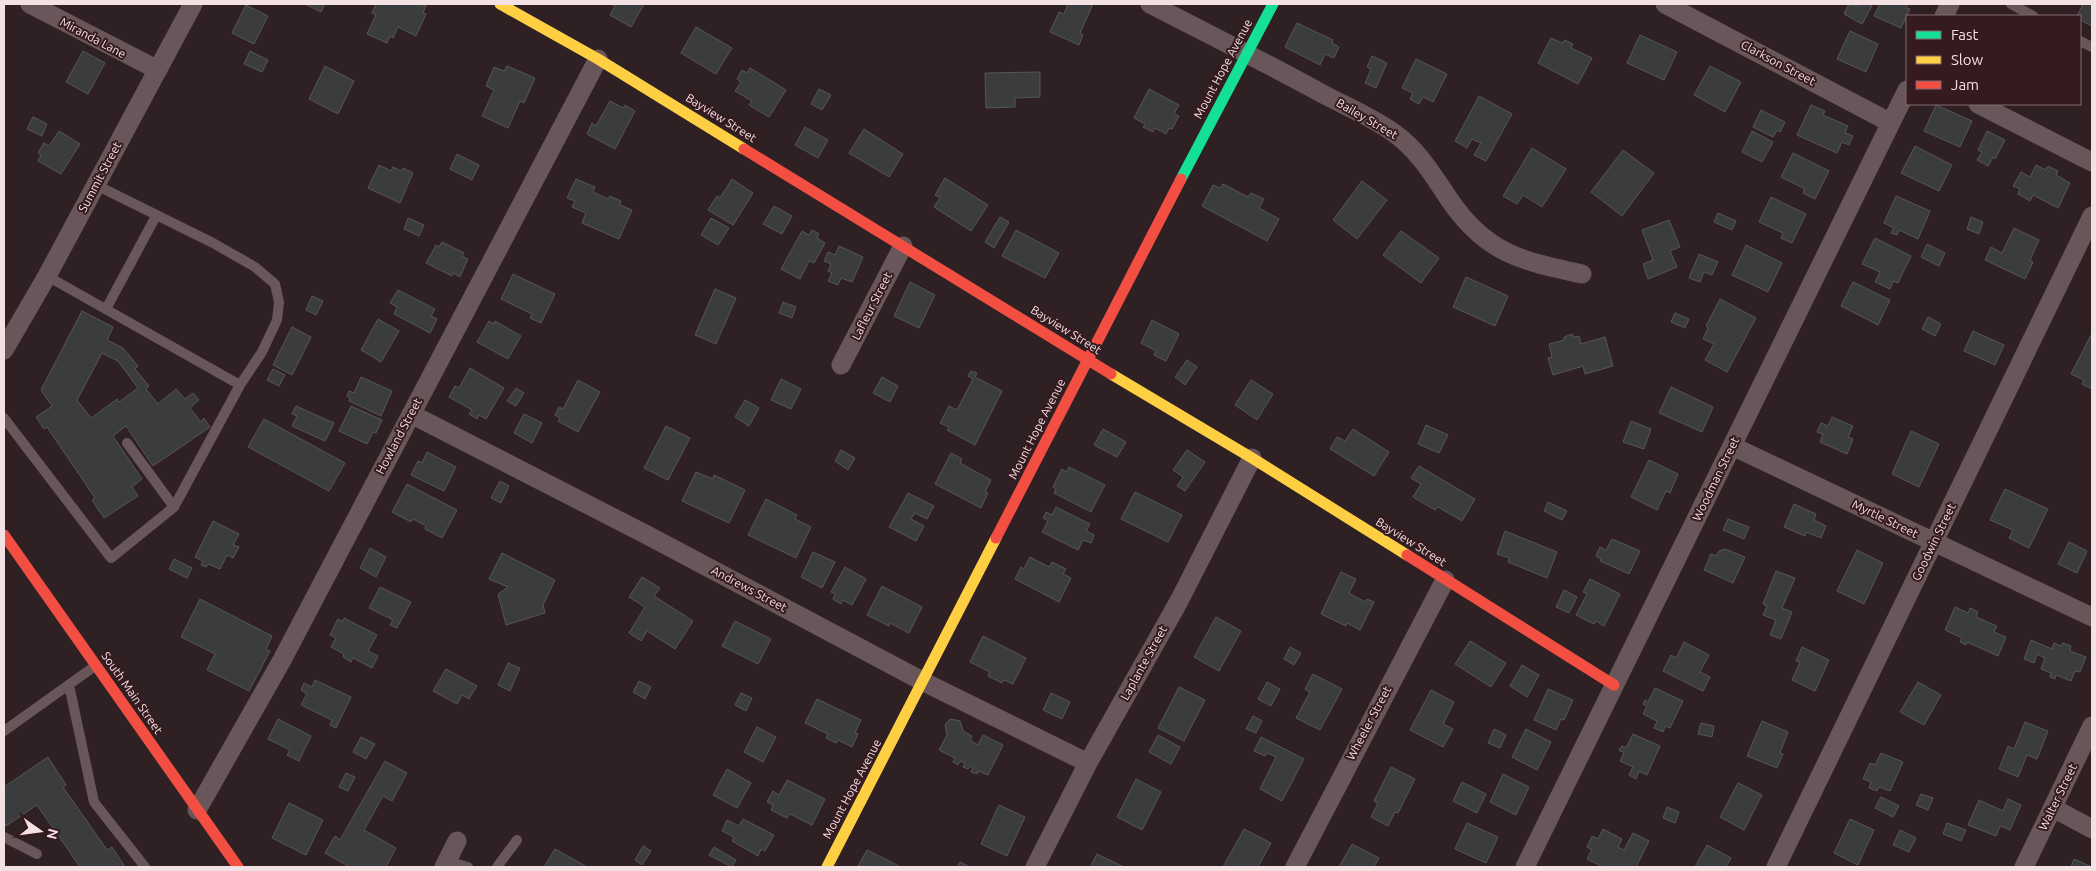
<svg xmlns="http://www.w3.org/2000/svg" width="2096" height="871" viewBox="0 0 2096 871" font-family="Ubuntu,sans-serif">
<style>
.building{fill:#3b3c3d;stroke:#565658;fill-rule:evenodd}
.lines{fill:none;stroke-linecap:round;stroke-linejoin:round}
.lane{stroke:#69565a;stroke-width:10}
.street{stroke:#69565a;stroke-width:19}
.fast{stroke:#16e098;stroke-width:11}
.slow{stroke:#ffcf43;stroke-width:11}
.jam{stroke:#f24e42;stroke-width:11}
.labels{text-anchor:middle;stroke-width:4;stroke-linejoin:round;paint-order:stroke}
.street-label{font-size:12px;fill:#f4e1e4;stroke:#351a20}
</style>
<rect width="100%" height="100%" fill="#2f2024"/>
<path class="building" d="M305 4H325L321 12Z
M376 4H420L426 6 423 13 426 14 416 36 398 27 393 38 390 36 387 43 367 34 376 15 372 13Z
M611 4H644L631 27 610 15 615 6Z
M1068 4H1093L1080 33 1083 35 1079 45 1050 32 1059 12 1064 14Z
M1849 4 1857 6 1858 4H1868L1872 6 1862 24 1844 14Z
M1880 4H1908L1906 8 1910 9 1901 28 1874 16Z
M2083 4H2092V26L2080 20V16H2077Z
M246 5 268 16 254 44 232 33Z
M1297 23 1333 40 1332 43 1339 47 1334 58 1325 54 1320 65 1285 47Z
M696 27 732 48 716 74 681 53Z
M1850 31 1878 44 1866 72 1837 59Z
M1640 35 1677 52 1664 80 1627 63Z
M1551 38 1562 43 1565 40 1573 44 1571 48 1592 58 1578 84 1538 63Z
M83 51 105 63 88 94 66 82Z
M250 51 268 60 262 72 244 64Z
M1372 56 1387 63 1376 88 1365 83 1371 69 1367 67Z
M1416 59 1447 74 1433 102 1423 97 1419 104 1410 99 1413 93 1402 88Z
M325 66 354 81 338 114 309 99Z
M507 66 535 78 524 103 520 101 508 128 482 116 494 90 486 86 494 67 504 71Z
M1710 66 1741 82 1725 112 1694 95Z
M750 68 786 90 769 117 749 105 752 101 735 91 741 82 737 79 742 70 747 73Z
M1040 72V97L1015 98V107L986 108 985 73Z
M819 89 831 95 822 110 811 104Z
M1149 89 1179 105 1174 114 1179 116 1172 129 1169 128 1166 134 1155 128 1153 132 1143 127 1145 124 1134 118Z
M1479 96 1512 114 1486 161 1474 155 1481 143 1472 139 1467 148 1455 141Z
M610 101 623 108 625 105 635 111 615 149 587 134 592 123 596 126Z
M1811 105 1825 111 1823 115 1848 126 1845 133 1853 136 1849 145 1842 142 1837 153 1797 135Z
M1936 105 1972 121 1960 147 1924 131Z
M1761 110 1785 122 1780 132 1777 130 1773 137 1753 127Z
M33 117 47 124 42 136 27 129Z
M805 127 828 140 818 158 795 145Z
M864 129 903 154 889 177 849 153Z
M59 131 80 144 61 174 38 161 41 155 38 153 44 143 49 146Z
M1752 131 1773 142 1762 162 1742 152Z
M1987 131 2005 140 1995 159 1993 157 1988 166 1977 160 1982 152 1978 150Z
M1915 146 1952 165 1939 191 1901 173Z
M1532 148 1566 169 1542 207 1523 195 1517 204 1503 196Z
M1623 150 1654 173 1622 216 1591 192Z
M1793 153 1829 171 1815 199 1803 193 1805 189 1781 177Z
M457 154 479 165 472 180 450 169Z
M379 165 391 171 393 167 401 171 403 168 413 173 400 203 368 188Z
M2036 165 2046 170 2048 166 2058 171 2056 175 2070 183 2058 208 2033 195 2030 201 2018 194 2020 189 2013 186 2021 172 2030 177Z
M945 178 988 205 971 231 934 207 940 198 935 195Z
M576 179 595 187 593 192 608 199 610 196 621 201 620 205 632 210 619 239 582 223 586 213 572 207 575 201 567 198Z
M732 179 753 193 733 225 708 210 717 196 720 198Z
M1362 181 1387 200 1357 239 1333 220Z
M1223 184 1248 197 1251 193 1264 199 1259 208 1279 219 1267 241 1202 206 1213 185 1220 188Z
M1896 196 1930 211 1918 239 1899 230 1897 235 1891 233 1894 228 1884 223Z
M1771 197 1806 214 1792 243 1781 238 1783 233 1759 222Z
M774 206 792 216 782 234 763 224Z
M1718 213 1736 221 1732 230 1714 222Z
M1000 217 1009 222 994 248 985 242Z
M1971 217 1983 222 1979 234 1967 229Z
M408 218 424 225 419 236 404 229Z
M711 218 729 228 718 245 701 235Z
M1669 220 1680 247 1670 251 1677 267 1648 279 1643 264 1653 260 1642 230Z
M2014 228 2039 240 2030 260 2033 262 2025 279 1985 260 1991 247 2002 253Z
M812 230 819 234 817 238 825 243 814 263 809 261 800 279 781 269 802 231 809 235Z
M1016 230 1059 253 1045 278 1002 256Z
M1401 231 1439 258 1421 283 1383 255Z
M1875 238 1911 256 1898 283 1893 281 1890 289 1875 282 1880 272 1862 264Z
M442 242 464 253 462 256 468 259 460 277 453 273 452 276 426 263 436 245 439 247Z
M1927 244 1945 253 1939 266 1921 257Z
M1746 245 1782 263 1768 292 1732 275Z
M839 246 863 257 852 282 841 278 838 285 828 281 832 273 828 271 831 264 824 261 828 252 835 255Z
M1699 254 1718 262 1712 275 1704 272 1700 282 1689 278Z
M513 274 555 294 541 323 530 318 532 314 501 299Z
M1466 277 1508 296 1495 326 1453 307Z
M910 282 935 295 919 328 894 316Z
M1853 282 1890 300 1878 325 1841 306Z
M715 289 736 298 716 344 695 335Z
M398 290 435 309 431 316 437 319 430 333 394 314 397 307 390 303Z
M312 296 323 301 316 315 306 310Z
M1720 299 1756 318 1727 372 1705 360 1714 344 1703 339 1708 328 1706 326Z
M783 302 796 307 792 318 779 313Z
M82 311 113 327 107 340 123 348 138 366 135 369 149 386 146 389 158 404 176 389 185 399 193 393 199 400 190 408 201 422 204 418 210 427 153 466 126 426 113 436 142 479 132 487 138 496 104 518 92 500 95 498 47 427 44 429 36 417 52 406 41 390ZM102 353 118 361 138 388 119 402 117 399 91 418 77 400Z
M1675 313 1689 319 1685 328 1671 322Z
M1928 317 1941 324 1935 336 1922 329Z
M378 319 399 331 381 362 361 350Z
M1152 320 1179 334 1166 361 1154 355 1156 351 1141 343Z
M489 321 494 324 495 321 521 336 508 359 477 342Z
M292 327 311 337 292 375 273 365Z
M1973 331 2004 345 1995 365 1964 351Z
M1572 334 1574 337 1579 336 1581 344 1605 337 1613 366 1585 374 1583 366 1553 375 1548 358 1552 357 1549 344 1564 340V337Z
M2091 335 2092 336V389L2082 384 2084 380 2071 374Z
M1187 360 1197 367 1185 385 1175 377Z
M470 368 504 388 486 419 479 415 477 419 469 414 472 410 449 397 455 386 459 388Z
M273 369 285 375 279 386 267 380Z
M971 371 977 373 975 377 1002 391 975 445 947 430 949 427 940 423 949 406 957 410 973 379 968 376Z
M361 377 392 391 381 416 349 401 350 398 347 396 349 391 354 393Z
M882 377 898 386 890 402 873 393Z
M781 379 801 389 791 409 771 400Z
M578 380 600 392 578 432 558 421 560 418 555 415 559 407 563 409Z
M1251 380 1273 394 1257 420 1235 405Z
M1671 387 1713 407 1702 432 1659 413Z
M516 388 524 393 516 406 507 401Z
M745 400 759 408 749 426 735 417Z
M296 406 334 423 325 441 292 426 297 416 292 414Z
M351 406 382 420 376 433 373 432 367 444 339 431Z
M524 414 542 423 532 443 514 433Z
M1832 417 1853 426 1848 437 1853 439 1847 454 1820 442 1823 434 1817 432 1821 423 1828 426Z
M264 419 345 463 329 491 248 447Z
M1631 421 1651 429 1644 449 1623 442Z
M1426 425 1448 435 1439 453 1418 444Z
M666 426 690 438 668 480 644 468Z
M1103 429 1126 442 1117 457 1094 445Z
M1353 429 1389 452 1374 476 1330 449 1337 437 1345 441Z
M1911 431 1939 444 1919 487 1892 474Z
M841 450 855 458 848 470 835 461Z
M1187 450 1205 462 1185 491 1177 486 1183 477 1173 470Z
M427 452 456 467 444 491 411 475 418 461 422 463Z
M951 453 962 459 960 463 991 480 985 492 988 493 981 508 935 484Z
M1649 460 1678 474 1670 493 1666 491 1657 510 1631 497Z
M1419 466 1475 499 1462 521 1438 507 1435 510 1413 497 1421 484 1411 478Z
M1069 467 1105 485 1091 512 1054 493 1056 489 1053 487 1062 469 1066 472Z
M696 472 713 479 714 475 745 490 729 523 682 501Z
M500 481 509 486 501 503 491 498Z
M407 484 457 510 442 538 425 529 426 526 413 519 411 522 392 512Z
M2005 489 2048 509 2029 548 2009 538 2013 530 1990 520Z
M1135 492 1182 515 1168 542 1121 519Z
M908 493 934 506 927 519 915 513 911 519 924 526 916 541 889 527Z
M766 499 797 515 795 519 811 527 796 558 748 535Z
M1548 502 1567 511 1562 520 1544 511Z
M1794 504 1816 514 1814 520 1826 526 1821 538 1806 532 1805 536 1784 527Z
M1056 507 1090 524 1086 531 1094 535 1091 543 1083 540 1078 550 1042 532 1048 521 1043 518 1046 512 1052 515Z
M1728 519 1749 527 1744 539 1723 530Z
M213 521 239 534 233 545 239 547 233 558 227 555 220 569 208 564 206 567 201 565 203 561 195 557Z
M1505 531 1557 552 1547 578 1508 562 1509 558 1497 554Z
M1612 539 1640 551 1629 574 1600 561 1601 559 1596 556 1600 547 1606 550Z
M2069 542 2087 551 2077 573 2058 564Z
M370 548 386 557 376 577 360 568Z
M1725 549 1745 557 1733 583 1704 570 1711 554 1716 556 1719 551Z
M1857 550 1883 563 1864 604 1837 591Z
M813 552 835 562 822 588 801 577Z
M502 553 555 580 543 605 545 613 506 625 498 594 508 587 489 579Z
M1030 557 1049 567 1052 562 1066 569 1063 574 1071 578 1059 602 1015 579 1021 567 1024 569Z
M174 559 192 568 187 578 169 569Z
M845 567 866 579 852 605 843 600 841 604 833 599 835 594 831 592Z
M1776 571 1795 578 1782 608 1792 612 1781 639 1770 635 1776 620 1763 615 1767 606 1763 604Z
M1341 572 1356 579 1349 593 1365 602 1367 599 1374 602 1360 630 1347 623 1346 626 1321 614Z
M642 577 660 588 654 596 693 621 675 649 647 631 641 641 629 633 645 607 629 597Z
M1590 579 1620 594 1604 626 1596 621 1594 624 1576 615 1587 594 1583 592Z
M882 586 922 607 909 633 890 623 889 626 867 615Z
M380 587 411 602 397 628 390 625 393 620 369 608Z
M1564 590 1577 597 1569 613 1556 607Z
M200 599 272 636 266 650 270 651 249 691 207 670 215 654 181 637Z
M1955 607 1968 613 1970 608 1978 612 1976 617 1997 626 1994 632 2006 637 1998 656 1967 642 1966 645 1960 642 1962 638 1945 630Z
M1216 617 1241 631 1219 671 1194 657Z
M344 618 377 635 368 651 378 656 372 668 353 658 351 662 343 657 344 654 331 647 336 638 330 635 338 619 343 622Z
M735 621 771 639 758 664 722 646Z
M983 636 1026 658 1013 684 1004 680 1002 683 988 676 990 672 970 662Z
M2031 640 2052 649 2054 643 2061 646 2063 643 2071 646 2070 651 2086 657 2080 672 2075 671 2071 681 2056 675 2055 679 2050 677 2051 673 2041 669 2045 658 2037 654 2034 663 2024 659Z
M1470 641 1506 663 1491 687 1455 664Z
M1684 642 1709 655 1700 672 1710 677 1703 691 1663 671 1671 655 1676 658Z
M1290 647 1301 653 1294 665 1284 659Z
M1802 647 1829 660 1815 691 1792 680 1800 662 1796 661Z
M508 663 520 668 510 691 498 685Z
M1522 665 1539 675 1527 697 1510 686Z
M446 669 477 686 469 699 462 695 457 704 433 691Z
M1313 674 1342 689 1320 730 1296 718 1310 692 1305 689Z
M315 680 351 697 336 728 330 725 332 720 301 705 307 694 301 690 304 683 312 687Z
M639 681 651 687 645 699 633 692Z
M1267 682 1280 689 1271 706 1258 699Z
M1918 682 1941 695 1924 725 1900 712Z
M1179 687 1205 700 1184 741 1158 728Z
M1655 688 1683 701 1670 728 1665 726 1663 732 1654 728 1657 721 1643 714 1647 706 1643 704 1645 700 1648 702Z
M1548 689 1573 700 1564 720 1561 719 1556 730 1534 720Z
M1431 690 1454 702 1443 724 1453 729 1443 747 1410 730Z
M741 693 752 698 746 711 735 705Z
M1051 693 1070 702 1062 719 1043 710Z
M817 699 861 720 855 733 858 734 852 747 838 740 836 743 826 738 828 734 805 723Z
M1253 716 1262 721 1256 733 1246 729Z
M278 719 311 736 299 761 287 755 290 750 268 739Z
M950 719 960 721 963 731 972 736 970 740 978 745 983 735 1003 745 988 775 978 771 977 774 971 772 973 768 970 766 968 769 963 767 965 763 960 761 958 765 953 762 955 758 939 750 947 735 945 725Z
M1762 721 1788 732 1780 753 1783 754 1777 768 1747 756Z
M2025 722 2048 731 2037 759 2027 755 2018 777 1999 769 2008 746 2014 749Z
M1701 723 1714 726 1712 737 1698 734Z
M757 727 776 737 763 762 744 752Z
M1494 729 1506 735 1500 748 1488 743Z
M1526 729 1551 742 1537 770 1512 757Z
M1633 734 1660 746 1647 775 1639 771 1636 779 1629 775 1633 767 1620 761 1624 753 1619 750 1622 746 1626 748Z
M1158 735 1180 747 1171 764 1149 752Z
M361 737 375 744 366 759 353 752Z
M1261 737 1304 759 1282 801 1260 789 1276 757 1267 753 1265 756 1254 751Z
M1881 753 1903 762 1890 791 1879 787 1877 791 1869 788 1871 782 1863 779 1870 763 1875 765Z
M48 757 66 785 63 787 107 850 112 847 125 867H80L37 805 6 826 4 822V787Z
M385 761 407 773 392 801 383 796 364 830 396 848 386 867H350L325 853 335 836 340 840Z
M1391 767 1415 779 1398 813 1395 812 1388 826 1371 817 1378 803 1374 801Z
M727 769 751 783 737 808 713 795Z
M346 773 355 777 348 791 339 787Z
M1503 774 1529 787 1516 815 1490 802Z
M1136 779 1161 792 1142 830 1117 817Z
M787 780 825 799 812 825 790 814 787 818 771 810 773 805 767 802 773 791 779 795Z
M1462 782 1486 794 1477 813 1453 801Z
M1738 783 1762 795 1744 830 1720 817Z
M1921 794 1933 798 1928 810 1916 805Z
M1881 797 1899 806 1893 817 1875 808Z
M2008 799 2021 805 2010 830 2000 826 1996 836 1968 825 1979 800 2003 811Z
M289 803 323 820 306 855 272 838Z
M999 805 1025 817 1007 856 981 844Z
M1667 807 1679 812 1675 823 1663 818Z
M743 819 774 835 765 851 761 849 758 856 732 841 734 837 722 831 727 820 739 826Z
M1850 819 1874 830 1858 865 1834 853Z
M1467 823 1498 837 1486 863 1455 849Z
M1947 823 1966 830 1961 841 1943 834Z
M1244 829 1271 843 1258 867H1223Z
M1603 829 1622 839 1618 847 1624 850 1633 833 1649 841 1636 867H1603L1587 859 1592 850 1587 847 1592 836 1598 839Z
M1900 830 1916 838 1909 852 1893 845Z
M1352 844 1379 858 1374 867H1339Z
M1707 845 1731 858 1726 867H1695Z
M643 846 651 851 642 865 635 860Z
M714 847 736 860 732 867 709 855Z
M555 849 587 867H544Z
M867 850 901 867 858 866Z
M1097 854 1124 867H1090Z
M2074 859 2092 867H2071Z
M960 862 970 867H957Z"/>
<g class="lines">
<path class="lane" d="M2011 4 2033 16
M2080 41 2092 47
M96 185 213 243 255 267 275 284 279 302 277 320 262 352 240 385
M106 309 156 216
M4 418 111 558 174 507 240 385 47 276
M127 443 174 507
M69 685 94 802 145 867
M4 731 95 666
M4 837 37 854
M447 861 468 867
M497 867 517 840"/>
<path class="street" d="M30 4 158 70
M1150 4C1207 33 1264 62 1321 93 1345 106 1372 117 1394 133 1418 150 1433 175 1449 199 1486 254 1522 261 1582 274
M1665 4 1891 123
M1944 16 1950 4
M1978 104 2092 162
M4 350 47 276 193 4
M841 365 903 246
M411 414 647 535 924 682 1088 763
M1732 446 2092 617
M2053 808 2092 829
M197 810 282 660 598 59
M444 867 457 841
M1035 867 1088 763 1179 601 1252 458
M1295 867 1445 580
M1525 867 1907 90
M1776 867 2092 216
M2024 867 2092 726"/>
<path class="fast" d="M1181 179 1273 4"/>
<path class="slow" d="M500 4 598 59 744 149
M1111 374 1252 458 1407 555
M827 867 996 538"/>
<path class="jam" d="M744 149 1111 374
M4 535 238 867
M996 538 1181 179
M1407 555 1614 685"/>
</g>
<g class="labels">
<g class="street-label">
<text transform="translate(93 38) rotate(28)" y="4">Miranda Lane</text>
<text transform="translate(1778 63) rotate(28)" y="4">Clarkson Street</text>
<text transform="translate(1223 69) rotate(-62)" y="4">Mount Hope Avenue</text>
<text transform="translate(721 118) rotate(32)" y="4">Bayview Street</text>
<text transform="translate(1367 119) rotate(30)" y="4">Bailey Street</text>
<text transform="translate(100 177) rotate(-62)" y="4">Summit Street</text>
<text transform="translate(872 306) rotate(-63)" y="4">Lafleur Street</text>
<text transform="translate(1066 330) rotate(32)" y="4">Bayview Street</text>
<text transform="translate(1037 429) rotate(-63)" y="4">Mount Hope Avenue</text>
<text transform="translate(399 436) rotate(-62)" y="4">Howland Street</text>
<text transform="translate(1716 479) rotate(-64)" y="4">Woodman Street</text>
<text transform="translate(1885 519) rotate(26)" y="4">Myrtle Street</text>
<text transform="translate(1411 542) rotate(32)" y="4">Bayview Street</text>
<text transform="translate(1934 542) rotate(-64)" y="4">Goodwin Street</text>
<text transform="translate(749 589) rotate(28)" y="4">Andrews Street</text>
<text transform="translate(1144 663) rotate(-61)" y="4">Laplante Street</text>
<text transform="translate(132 693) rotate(55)" y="4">South Main Street</text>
<text transform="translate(1369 723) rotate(-62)" y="4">Wheeler Street</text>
<text transform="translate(852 789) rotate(-62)" y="4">Mount Hope Avenue</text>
<text transform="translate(2058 797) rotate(-64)" y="4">Walter Street</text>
</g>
</g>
<rect width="2096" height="871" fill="none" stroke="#f4e1e4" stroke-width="10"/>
<rect x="1906" y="15" width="175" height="90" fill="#351a20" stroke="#816a6e"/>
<rect x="1916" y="31" width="25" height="8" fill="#16e098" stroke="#816a6e"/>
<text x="1951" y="40" font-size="15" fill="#f4e1e4">Fast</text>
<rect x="1916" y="56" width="25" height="8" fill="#ffcf43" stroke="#816a6e"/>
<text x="1951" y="65" font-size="15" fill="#f4e1e4">Slow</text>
<rect x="1916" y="81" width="25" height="8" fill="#f24e42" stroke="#816a6e"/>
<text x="1951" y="90" font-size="15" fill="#f4e1e4">Jam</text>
<g transform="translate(40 831) rotate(104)" stroke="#351a20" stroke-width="4" paint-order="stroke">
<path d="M0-4L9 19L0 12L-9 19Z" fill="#f4e1e4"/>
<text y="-8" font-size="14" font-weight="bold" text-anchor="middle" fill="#f4e1e4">N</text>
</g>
</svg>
